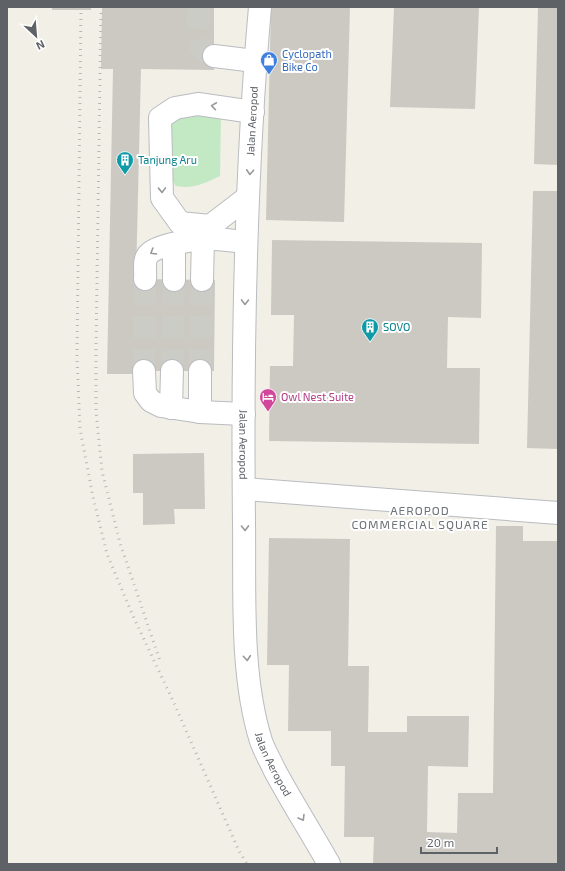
<svg xmlns="http://www.w3.org/2000/svg" width="565" height="871" viewBox="0 0 565 871" font-family="'Exo 2',sans-serif">
<style>
.green{fill:#c2e9c3}
.building{fill:#ccc9c3}
.lines{fill:none;stroke-linecap:round;stroke-linejoin:round}
.minor-tunnel{stroke:#ccccc6;stroke-width:22;stroke-dasharray:22 11;stroke-linecap:butt}
.minor-casing{stroke:#b9bcc0;stroke-width:24}
.minor{stroke:#fff;stroke-width:22}
.rail{stroke:#b7b8b8;stroke-width:3;stroke-dasharray:1 5;stroke-linecap:butt}
.oneway{stroke:#96999c}
.labels{text-anchor:middle;stroke-width:4;stroke-linejoin:round;paint-order:stroke}
.shop-label{font-size:11px;fill:#366cbe;stroke:#fff;text-anchor:start}
.street-label{font-size:11px;fill:#5e6267;stroke:#fff}
.culture-label{font-size:11px;fill:#0d838f;stroke:#fff;text-anchor:start}
.hotel-label{font-size:11px;fill:#b23c85;stroke:#fff;text-anchor:start}
.neighbourhood-label{font-size:12px;letter-spacing:1px;fill:#6f7479;stroke:#fff}
</style>
<rect width="100%" height="100%" fill="#f1efe6"/>
<path class="green" d="M221 114 220 176C203 184 194 189 176 186L170 177 171 126 175 116Z"/>
<path class="building" d="M52 7H91V10H52Z
M102 7H214V70L141 69 136 279 215 280 214 371H135V374H107L113 69H101Z
M271 7H350L344 222 266 220Z
M394 7H479L475 109 390 107Z
M538 7H558V165L534 164Z
M533 191H558V449L527 448Z
M272 240 482 243 481 318 448 317 447 368H480L479 444 269 441 270 366H293L294 315H271Z
M204 453 205 509H174L175 524 143 525V493H133V454Z
M496 526H523V541H558V864H373L374 837H344L345 766H331V731H288L289 665H267L269 538 350 539 348 666H369L368 732H407V716H469L468 767 428 766 427 832 457 833 458 793H493Z"/>
<g class="lines">
<path class="minor-tunnel" d="M199 7C199 18 195 45 205 52 207 54 211 55 214 56
M144 371 145 279
M172 371 174 280
M200 371 202 280"/>
<g class="minor-casing">
<g id="minor">
<path id="s1" d="M260 7C245 178 242 350 244 522 245 592 240 674 261 741 264 750 270 760 274 769 291 801 311 832 329 864"/>
<path d="M214 56 255 61"/>
<path d="M248 197 210 226 180 223 162 198 160 118 175 108 198 104 253 112"/>
<path d="M145 279C146 272 143 261 148 255 155 245 191 240 203 239 217 238 232 241 246 242"/>
<path d="M174 280V244"/>
<path d="M202 280 203 239"/>
<path d="M144 371 145 393 151 401 161 406 200 412 244 414"/>
<path d="M171 408 172 371"/>
<path d="M200 412V371"/>
<path d="M244 489 558 513"/>
</g>
</g>
<use href="#minor" class="minor"/>
<path class="rail" d="M81 7 77 356 80 429 93 497 107 554 133 616 174 703 239 851 247 864
M101 7 96 349V411L102 471 120 543 160 661"/>
</g>
<defs><path id="oneway-chevron" d="M-2-3.5L2.5 0L-2 3.5" fill="none" stroke-width="1.6" stroke-linecap="round" stroke-linejoin="round"/></defs>
<g class="oneway">
<use href="#oneway-chevron" transform="translate(214 106) rotate(-172)"/>
<use href="#oneway-chevron" transform="translate(250 172) rotate(93)"/>
<use href="#oneway-chevron" transform="translate(162 190) rotate(88)"/>
<use href="#oneway-chevron" transform="translate(153 252) rotate(149)"/>
<use href="#oneway-chevron" transform="translate(245 302) rotate(91)"/>
<use href="#oneway-chevron" transform="translate(245 528) rotate(89)"/>
<use href="#oneway-chevron" transform="translate(247 658) rotate(85)"/>
<use href="#oneway-chevron" transform="translate(302 818) rotate(59)"/>
</g>
<defs>
<g id="shop-pin" transform="scale(0.9)"><path d="M0 17L-7.5 6A9.5 9.5 0 1 1 7.5 6Z" fill="#3f7fe0" stroke="#fff"/><path d="M-5-2.5h2.3a2.7 3.5 0 0 1 5.4 0H5L5.5 6h-11ZM-1.5-2.5h3a1.5 2.3 0 0 0-3 0Z" fill="#fff"/></g>
<g id="building-pin" transform="scale(0.9)"><path d="M0 17L-7.5 6A9.5 9.5 0 1 1 7.5 6Z" fill="#0f9aa8" stroke="#fff"/><path d="M-4-6H4V6H1V3H-1V6H-4ZM-2.5-4.3h1.7v1.8h-1.7ZM.8-4.3h1.7v1.8H.8ZM-2.5-1h1.7V.8h-1.7ZM.8-1h1.7V.8H.8Z" fill="#fff"/></g>
<g id="hotel-pin" transform="scale(0.9)"><path d="M0 17L-7.5 6A9.5 9.5 0 1 1 7.5 6Z" fill="#d1479c" stroke="#fff"/><path d="M-6-4.5h1.5V1H6V5H4.5V3h-9V5H-6ZM-4 0a1.8 1.8 0 1 1 3.6 0ZM.5 0V-2.5h3Q6-2.5 6 0Z" fill="#fff"/></g>
</defs>
<g fill-rule="evenodd">
<use href="#shop-pin" x="269" y="60"/>
<use href="#building-pin" x="125" y="160"/>
<use href="#building-pin" x="370" y="327"/>
<use href="#hotel-pin" x="268" y="397"/>
</g>
<g class="labels">
<g class="shop-label">
<text x="282" y="58">Cyclopath<tspan x="282" dy="13">Bike Co</tspan></text>
</g>
<g class="street-label">
<text transform="translate(252 121) rotate(-87)" y="4">Jalan Aeropod</text>
<text dy="4" stroke="none"><textPath href="#s1" startOffset="438">Jalan Aeropod</textPath></text>
<text dy="4" stroke="none"><textPath href="#s1" startOffset="762">Jalan Aeropod</textPath></text>
</g>
<g class="culture-label">
<text x="138" y="164">Tanjung Aru</text>
<text x="383" y="331">SOVO</text>
</g>
<g class="hotel-label">
<text x="281" y="401">Owl Nest Suite</text>
</g>
<g class="neighbourhood-label">
<text x="420" y="515">AEROPOD<tspan x="420" dy="14">COMMERCIAL SQUARE</tspan></text>
</g>
</g>
<rect width="565" height="871" fill="none" stroke="#5e6267" stroke-width="16"/>
<g transform="translate(36 36) rotate(154)" stroke="#ffffff" stroke-width="3" paint-order="stroke">
<path d="M0-3L7 15L0 10L-7 15Z" fill="#5e6267"/>
<text y="-6" font-size="11" font-weight="bold" text-anchor="middle" fill="#5e6267">N</text>
</g>
<path d="M421 847v6h76v-6" fill="none" stroke="#5e6267" stroke-width="2"/>
<text x="427" y="847" font-size="12" fill="#5e6267" stroke="#ffffff" stroke-width="3" paint-order="stroke">20 m</text>
</svg>
